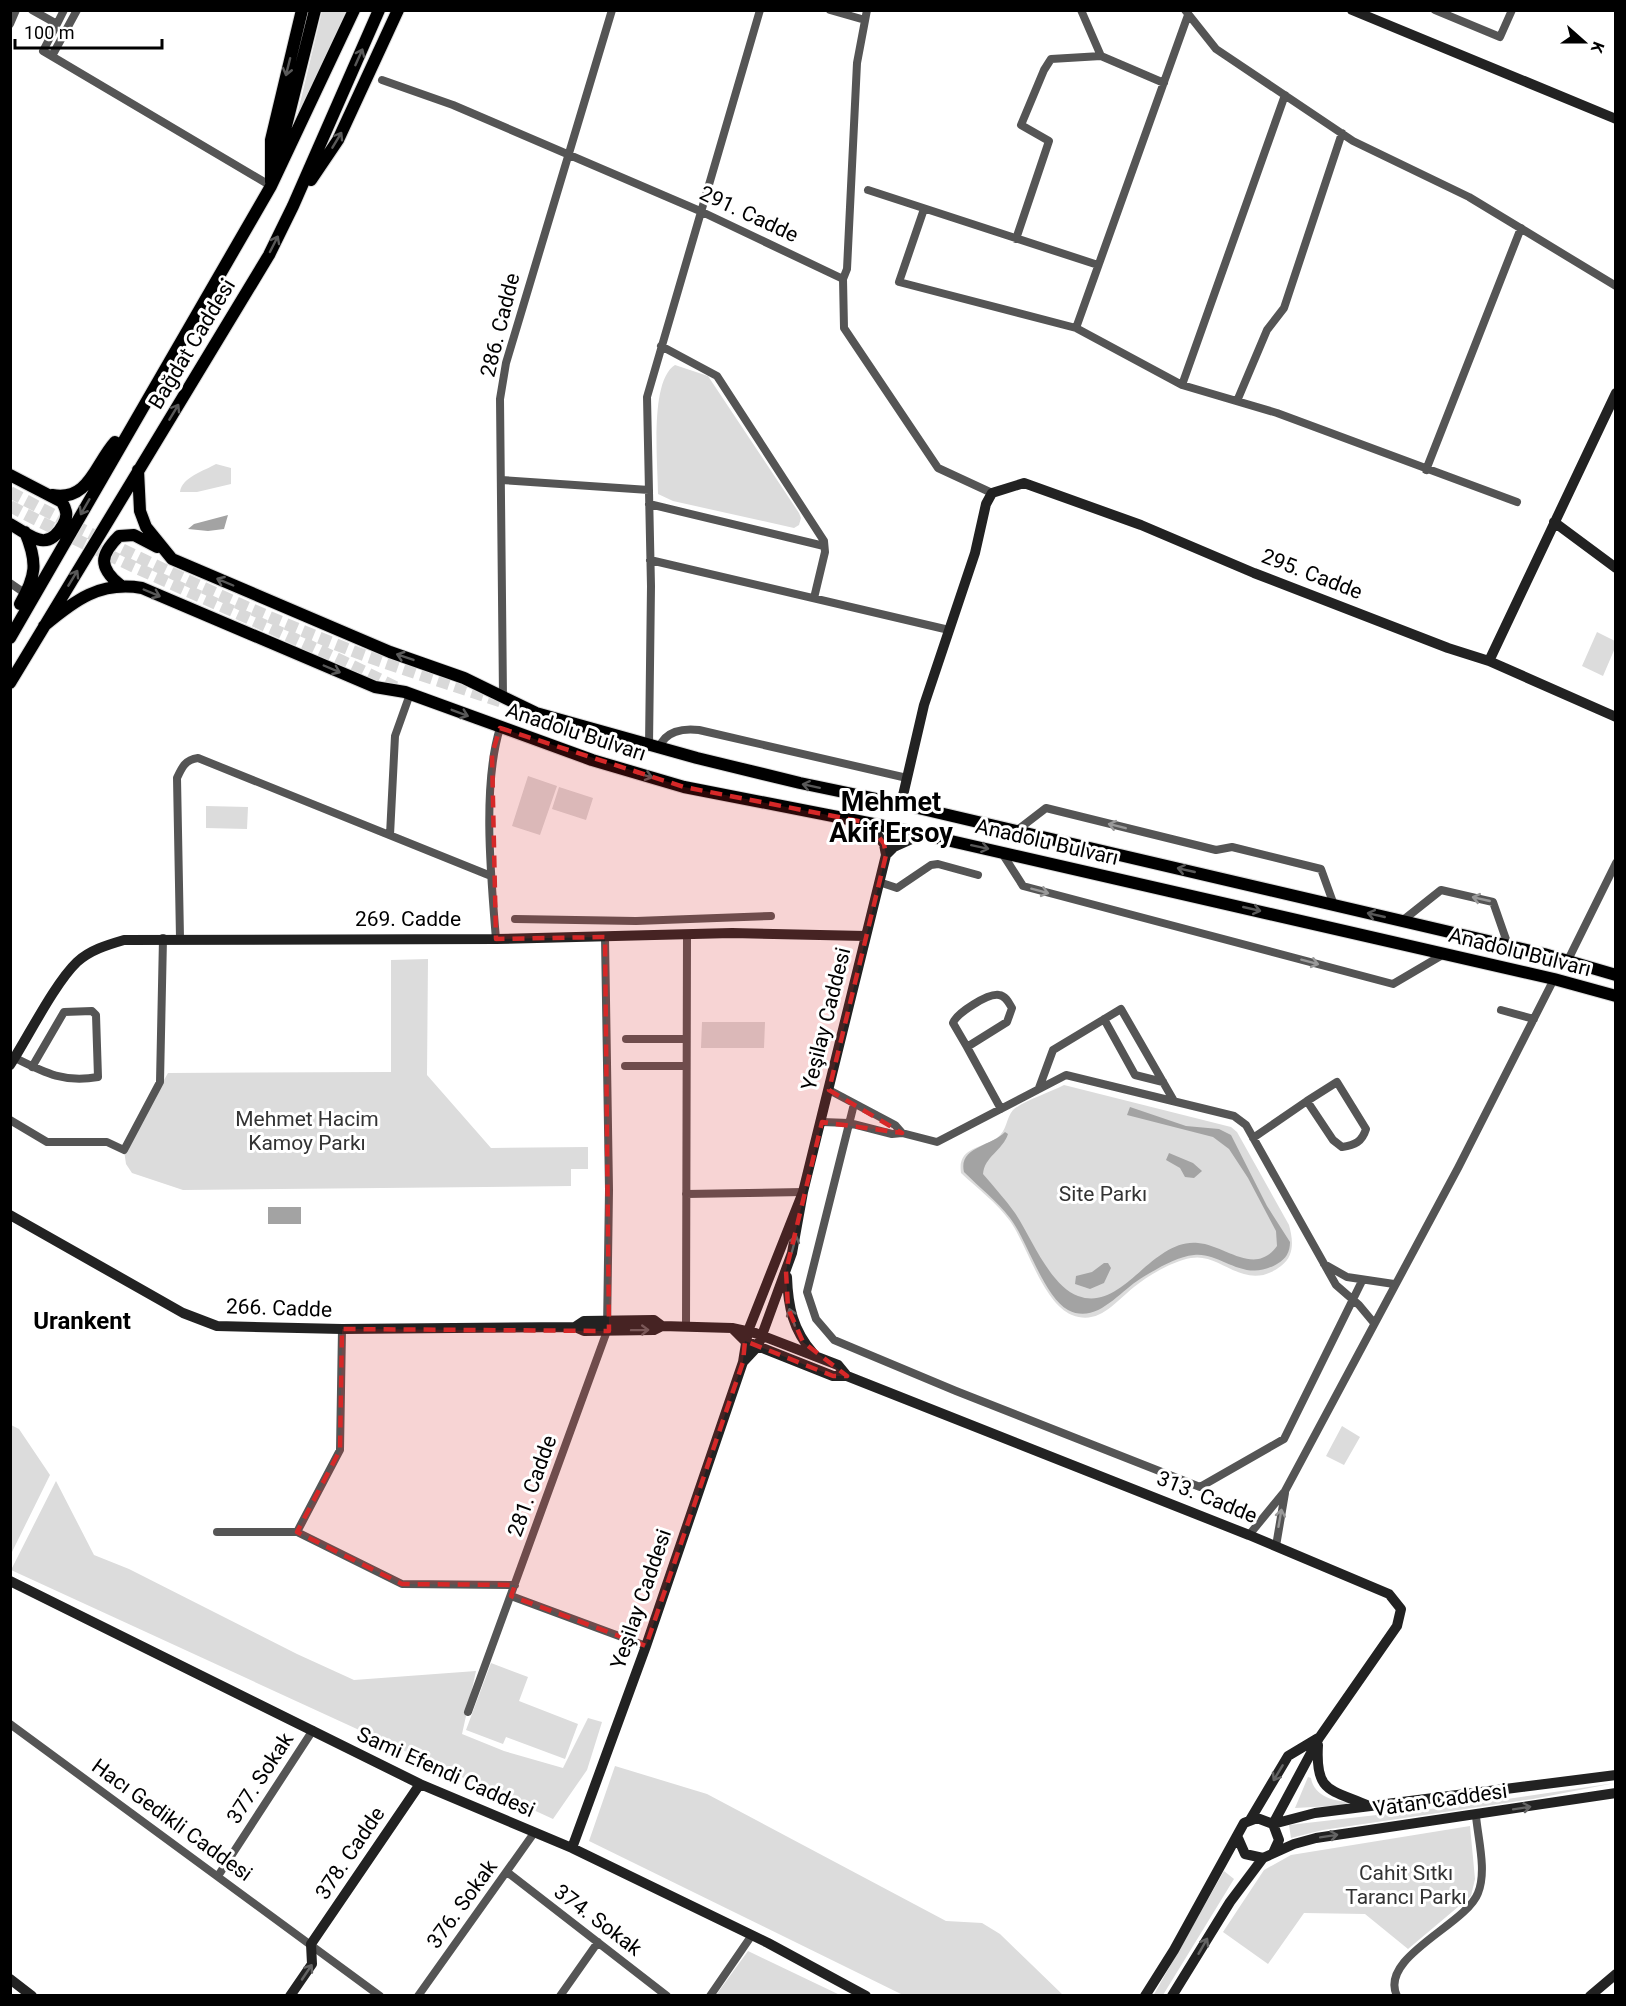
<svg xmlns="http://www.w3.org/2000/svg" width="1626" height="2006" viewBox="0 0 1626 2006" font-family="Roboto,sans-serif">
<style>
.green{fill:#dcdcdc}
.water{fill:#a3a3a3}
.lines{fill:none;stroke-linecap:round;stroke-linejoin:round}
.primary-tunnel{stroke:#d9d9d9;stroke-width:12;stroke-dasharray:12 6;stroke-linecap:butt}
.primary-casing{stroke:#dbdbdb;stroke-width:14}
.street{stroke:#555;stroke-width:8}
.secondary{stroke:#222;stroke-width:10}
.primary{stroke:#000;stroke-width:12}
.oneway{stroke:#595959}
.oneway2{stroke:#999}
.oneway3{stroke:#646464}
.marked{fill:#d62828;fill-opacity:0.2;stroke:#d62828;stroke-width:4.5;stroke-dasharray:12 8;stroke-linejoin:round}
.labels{text-anchor:middle;stroke-width:6;stroke-linejoin:round;paint-order:stroke}
.street-label{font-size:21px;fill:#000;stroke:#fff}
.park-label{font-size:21px;fill:#333;stroke:#fff}
.quarter-label{font-size:24px;font-weight:bold;fill:#000;stroke:#fff}
.district-label{font-size:27px;font-weight:bold;fill:#000;stroke:#fff}
</style>
<rect width="100%" height="100%" fill="#fff"/>
<path class="green" d="M322 11H346L296 120Z
M675 365 708 376 799 513 801 518 799 525 794 528 673 501 658 494C658 465 649 381 675 365Z
M216 464 231 468V484L197 492H180C182 477 204 471 216 464Z
M1597 632 1615 641V648L1603 676 1582 666Z
M528 776 557 786 540 835 512 826Z
M559 787 593 798 586 820 552 809Z
M206 806 248 807 247 829 206 828Z
M428 959 427 1075 491 1148 588 1147V1169H571V1186L183 1190 132 1173 126 1164 124 1150 168 1073 391 1072V960Z
M702 1022H765L764 1048H701Z
M1064 1085 1231 1127 1237 1132 1289 1225C1293 1239 1295 1256 1281 1266 1244 1294 1222 1252 1191 1258 1173 1261 1149 1275 1134 1287 1116 1301 1099 1326 1072 1315 1043 1303 1028 1247 1010 1221 997 1203 977 1188 961 1173 957 1147 981 1149 997 1138 1007 1131 1006 1118 1013 1110 1023 1101 1051 1092 1064 1085Z
M11 1425 19 1429 50 1475 11 1554Z
M1342 1426 1360 1437 1344 1465 1326 1456Z
M56 1481 94 1555 129 1569 297 1654 354 1680 476 1671 462 1734 504 1751 563 1768 588 1718 602 1722 587 1770 553 1819 11 1570Z
M491 1663 528 1677 519 1701 578 1724 565 1759 506 1737 503 1744 466 1730Z
M615 1766 707 1794 946 1921 982 1923 1000 1934 1063 1995H903L589 1841Z
M1308 1777 1311 1778C1314 1797 1336 1802 1353 1802L1352 1805 1295 1808Z
M1615 1783 1533 1799 1323 1830 1291 1838 1289 1825 1473 1804Z
M1470 1826 1475 1879 1471 1896 1408 1949 1365 1914 1304 1913 1268 1964 1223 1932 1264 1870 1291 1855Z
M1224 1871 1234 1879 1163 1995 1153 1996Z
M748 1951 840 1995H716Z"/>
<path class="water" d="M228 515 224 529 208 531 188 529 194 524Z
M1130 1107 1186 1126 1219 1129 1231 1135 1267 1206 1290 1242C1290 1252 1286 1259 1277 1264 1243 1284 1222 1252 1194 1255 1175 1257 1155 1270 1140 1279 1119 1292 1096 1325 1068 1310 1044 1297 1027 1240 1010 1218 997 1201 979 1187 964 1172 958 1147 992 1146 1005 1132L1008 1134C1003 1150 984 1157 983 1174 994 1187 1005 1199 1015 1213 1031 1237 1050 1286 1078 1296 1123 1313 1151 1238 1198 1243 1225 1245 1255 1277 1277 1246L1276 1231 1248 1178 1229 1149 1213 1137 1127 1115Z
M1169 1153 1193 1163 1202 1171 1194 1178 1185 1177 1180 1168 1166 1160Z
M268 1207H301V1224H268Z
M1104 1263H1108L1111 1268 1104 1283 1090 1289 1075 1284 1076 1276 1092 1272Z"/>
<g class="lines">
<path class="primary-tunnel" d="M10 492C123 552 239 607 358 653 407 671 456 686 505 703
M10 506C138 574 274 625 403 691"/>
<g class="primary-casing">
<path id="primary" d="M278 158 315 10
M311 180 338 140 398 10
M271 182V140L302 10
M138 470 140 511 146 527 172 559 390 652 464 678 536 713 697 758 800 783 901 804 1544 954 1616 975
M10 475 62 502C67 511 68 516 63 525 47 553 32 536 10 524
M52 495C89 502 95 464 115 442
M120 585C98 567 100 555 119 536L134 535 157 547
M20 604C36 576 38 563 25 532
M44 626C75 600 100 581 142 588L375 687 405 692 592 760 684 787 894 828 1554 979 1616 996
M10 638 271 186 354 10
M10 683 269 255 293 206 379 10"/>
</g>
<path class="street" d="M32 10 57 24 43 51 271 186
M830 10 865 20
M1081 10 1101 56 1164 83
M1185 10 1216 49 1353 141 1469 197 1616 286
M1435 10 1500 37 1512 10
M10 24 16 10
M57 24 64 10
M52 56 77 10
M382 80 453 105 700 211 843 279 844 328 938 468 992 493
M868 190 1098 265
M924 209 899 282 1076 328 1182 385 1277 413 1517 502
M1016 239 1049 141 1021 125 1044 70 1051 59 1101 56
M843 279 847 269 857 63 867 10
M1076 328 1188 15
M661 346 717 376 824 541 825 552 814 598
M1182 385 1285 95
M1237 401 1267 330 1284 308 1342 133
M1426 470 1521 228
M501 480 649 490
M649 504 824 546
M650 560 949 630
M10 583 26 594
M503 697 500 399 506 363 612 10
M649 745 651 586 647 397 760 10
M659 748C665 731 683 728 699 730L907 778
M1016 831 1046 808 1216 850 1232 847 1321 869 1334 905
M390 835 395 736 410 694
M1002 853 1023 886 1393 984 1444 954
M879 882 897 888 931 865 938 864 978 875
M515 919 636 921 771 916
M1402 921 1441 890 1493 902 1508 945
M180 938 177 778C182 767 185 760 198 758L491 876
M496 939C491 878 482 786 500 728
M1568 960 1616 863
M1501 1010 1534 1019
M1104 1019 1135 1075 1163 1082
M626 1039H686
M967 1047 953 1023C957 1013 988 993 999 995 1006 996 1009 1003 1012 1008L1007 1022 967 1047 1001 1109
M15 1058C45 1073 64 1083 98 1077L96 1015 92 1011 64 1012 32 1067
M625 1066H686
M1039 1088 1053 1050 1121 1009 1174 1101
M829 1090 895 1125 902 1133 937 1142 1066 1075 1234 1116 1246 1125 1336 1285 1359 1305 1374 1323
M854 1104 807 1292 816 1319 834 1340 956 1391 1200 1487 1284 1439 1362 1281
M10 1120 47 1142H107L124 1150 160 1082 163 938
M822 1122 849 1123 892 1134 902 1133
M1253 1138 1307 1101 1333 1140 1342 1147C1355 1145 1362 1142 1366 1129L1337 1082 1307 1101
M686 1194 803 1192
M1324 1264 1347 1277 1394 1284
M686 1326 687 935
M342 1329 340 1450 297 1532 402 1584 515 1585
M217 1532H297
M1249 1535 1285 1491 1458 1168 1554 979
M1276 1546 1285 1493
M511 1596 646 1646
M468 1712 607 1331 609 1190 605 937
M10 1724 380 1996
M507 1872 667 1996
M218 1876 313 1730
M418 1996 534 1833
M560 1996 598 1942
M710 1996 752 1935
M1397 1996C1378 1957 1466 1925 1478 1893 1487 1871 1478 1839 1476 1816"/>
<path class="secondary" d="M1352 10 1616 119
M1554 522 1616 568
M1489 661 1616 393
M901 804 924 705 975 553 986 504 992 493 1024 483 1141 525 1254 573 1448 648 1489 661 1616 717
M886 855 894 847 923 834
M10 1065C28 1037 55 983 77 962 90 950 107 945 124 940L496 939 732 933 866 936
M10 1215 183 1313 217 1326 342 1329 575 1327 584 1331 654 1330 662 1326 732 1328 755 1333 838 1365 847 1376
M787 1277C788 1307 793 1330 813 1353
M575 1327 584 1321 654 1320 662 1326
M732 1328 745 1341 833 1376H847L1249 1535 1389 1594 1401 1609 1397 1626 1319 1738 1273 1824
M743 1362 758 1346 792 1253 803 1192 886 855 884 844 869 823
M10 1581 420 1784 572 1848 768 1943 866 1996
M1318 1745C1315 1794 1331 1789 1369 1806
M1250 1820 1288 1756 1318 1738
M1273 1824 1315 1813 1616 1775
M1238 1838 1245 1854 1263 1858
M572 1848 646 1646 743 1362 748 1331 803 1192
M10 1979 32 1996
M290 1996 312 1964 311 1944 420 1784
M1145 1996 1174 1950 1244 1823 1257 1818 1273 1824 1279 1840 1273 1853
M1172 1996 1230 1902 1263 1858 1294 1844 1316 1838 1616 1793
M1590 1996 1616 1974"/>
<use href="#primary" class="primary"/>
</g>
<defs><path id="oneway-shaft" d="M-6 0H5M1.5-3L5.5 0L1.5 3" fill="none" stroke-width="1.6" stroke-linecap="round" stroke-linejoin="round" transform="scale(1.5)"/></defs>
<g class="oneway">
<use href="#oneway-shaft" transform="translate(359 57) rotate(-66)"/>
<use href="#oneway-shaft" transform="translate(288 67) rotate(104)"/>
<use href="#oneway-shaft" transform="translate(337 140) rotate(-59)"/>
<use href="#oneway-shaft" transform="translate(274 244) rotate(-63)"/>
<use href="#oneway-shaft" transform="translate(174 412) rotate(-59)"/>
<use href="#oneway-shaft" transform="translate(85 507) rotate(120)"/>
<use href="#oneway-shaft" transform="translate(73 578) rotate(-59)"/>
<use href="#oneway-shaft" transform="translate(225 582) rotate(-157)"/>
<use href="#oneway-shaft" transform="translate(152 593) rotate(23)"/>
<use href="#oneway-shaft" transform="translate(405 657) rotate(-161)"/>
<use href="#oneway-shaft" transform="translate(332 669) rotate(23)"/>
<use href="#oneway-shaft" transform="translate(460 713) rotate(21)"/>
<use href="#oneway-shaft" transform="translate(644 775) rotate(16)"/>
<use href="#oneway-shaft" transform="translate(811 786) rotate(-168)"/>
<use href="#oneway-shaft" transform="translate(980 847) rotate(12)"/>
<use href="#oneway-shaft" transform="translate(1186 870) rotate(-167)"/>
<use href="#oneway-shaft" transform="translate(1252 909) rotate(13)"/>
<use href="#oneway-shaft" transform="translate(1376 915) rotate(-167)"/>
</g>
<g class="oneway2">
<use href="#oneway-shaft" transform="translate(1117 826) rotate(-166)"/>
<use href="#oneway-shaft" transform="translate(1040 891) rotate(15)"/>
<use href="#oneway-shaft" transform="translate(1481 899) rotate(-167)"/>
<use href="#oneway-shaft" transform="translate(1310 962) rotate(15)"/>
<use href="#oneway-shaft" transform="translate(1280 1518) rotate(-80)"/>
</g>
<g class="oneway3">
<use href="#oneway-shaft" transform="translate(794 1244) rotate(-75)"/>
<use href="#oneway-shaft" transform="translate(792 1317) rotate(-108)"/>
<use href="#oneway-shaft" transform="translate(640 1330) rotate(-1)"/>
<use href="#oneway-shaft" transform="translate(1278 1773) rotate(121)"/>
<use href="#oneway-shaft" transform="translate(1522 1808) rotate(-9)"/>
<use href="#oneway-shaft" transform="translate(1329 1836) rotate(-9)"/>
<use href="#oneway-shaft" transform="translate(1203 1946) rotate(-60)"/>
<use href="#oneway-shaft" transform="translate(307 1972) rotate(-56)"/>
</g>
<path class="marked" d="M500 728 684 787 869 823 884 844 886 855 829 1090 902 1133 822 1122 786 1271 788 1308 803 1342 847 1376H833L745 1341 743 1362 646 1646 511 1596 515 1585 402 1584 297 1532 340 1450 342 1329 609 1331 605 937 496 939 492 754Z"/>
<g class="labels">
<g class="street-label">
<text transform="translate(749 214) rotate(25)" y="7">291. Cadde</text>
<text transform="translate(500 325) rotate(-76)" y="7">286. Cadde</text>
<text transform="translate(192 344) rotate(-59)" y="7">Bağdat Caddesi</text>
<text transform="translate(1312 574) rotate(21)" y="7">295. Cadde</text>
<text transform="translate(576 732) rotate(18)" y="7">Anadolu Bulvarı</text>
<text transform="translate(1047 842) rotate(13)" y="7">Anadolu Bulvarı</text>
<text x="408" y="926">269. Cadde</text>
<text transform="translate(1520 952) rotate(14)" y="7">Anadolu Bulvarı</text>
<text transform="translate(826 1019) rotate(-76)" y="7">Yeşilay Caddesi</text>
<text transform="translate(279 1308) rotate(2)" y="7">266. Cadde</text>
<text transform="translate(532 1486) rotate(-70)" y="7">281. Cadde</text>
<text transform="translate(1207 1497) rotate(22)" y="7">313. Cadde</text>
<text transform="translate(641 1599) rotate(-71)" y="7">Yeşilay Caddesi</text>
<text transform="translate(446 1772) rotate(24)" y="7">Sami Efendi Caddesi</text>
<text transform="translate(260 1778) rotate(-57)" y="7">377. Sokak</text>
<text transform="translate(1440 1800) rotate(-8)" y="7">Vatan Caddesi</text>
<text transform="translate(172 1820) rotate(36)" y="7">Hacı Gedikli Caddesi</text>
<text transform="translate(350 1853) rotate(-56)" y="7">378. Cadde</text>
<text transform="translate(462 1904) rotate(-54)" y="7">376. Sokak</text>
<text transform="translate(598 1920) rotate(37)" y="7">374. Sokak</text>
</g>
<g class="park-label">
<text x="307" y="1126">Mehmet Hacim<tspan x="307" dy="24">Kamoy Parkı</tspan></text>
<text x="1103" y="1201">Site Parkı</text>
<text x="1406" y="1880">Cahit Sıtkı<tspan x="1406" dy="24">Tarancı Parkı</tspan></text>
</g>
<g class="quarter-label">
<text x="82" y="1329">Urankent</text>
</g>
<g class="district-label">
<text x="891" y="811">Mehmet<tspan x="891" dy="31">Akif Ersoy</tspan></text>
</g>
</g>
<rect width="1626" height="2006" fill="none" stroke="#000000" stroke-width="24"/>
<g transform="translate(1584 42) rotate(111)" stroke="#ffffff" stroke-width="4.5" paint-order="stroke">
<path d="M0-4.5L10 22L0 15L-10 22Z" fill="#000000"/>
<text y="-9" font-size="16" font-weight="bold" text-anchor="middle" fill="#000000">K</text>
</g>
<path d="M15 39v9h147v-9" fill="none" stroke="#000000" stroke-width="3"/>
<text x="24" y="39" font-size="18" fill="#000000" stroke="#ffffff" stroke-width="4.5" paint-order="stroke">100 m</text>
</svg>
